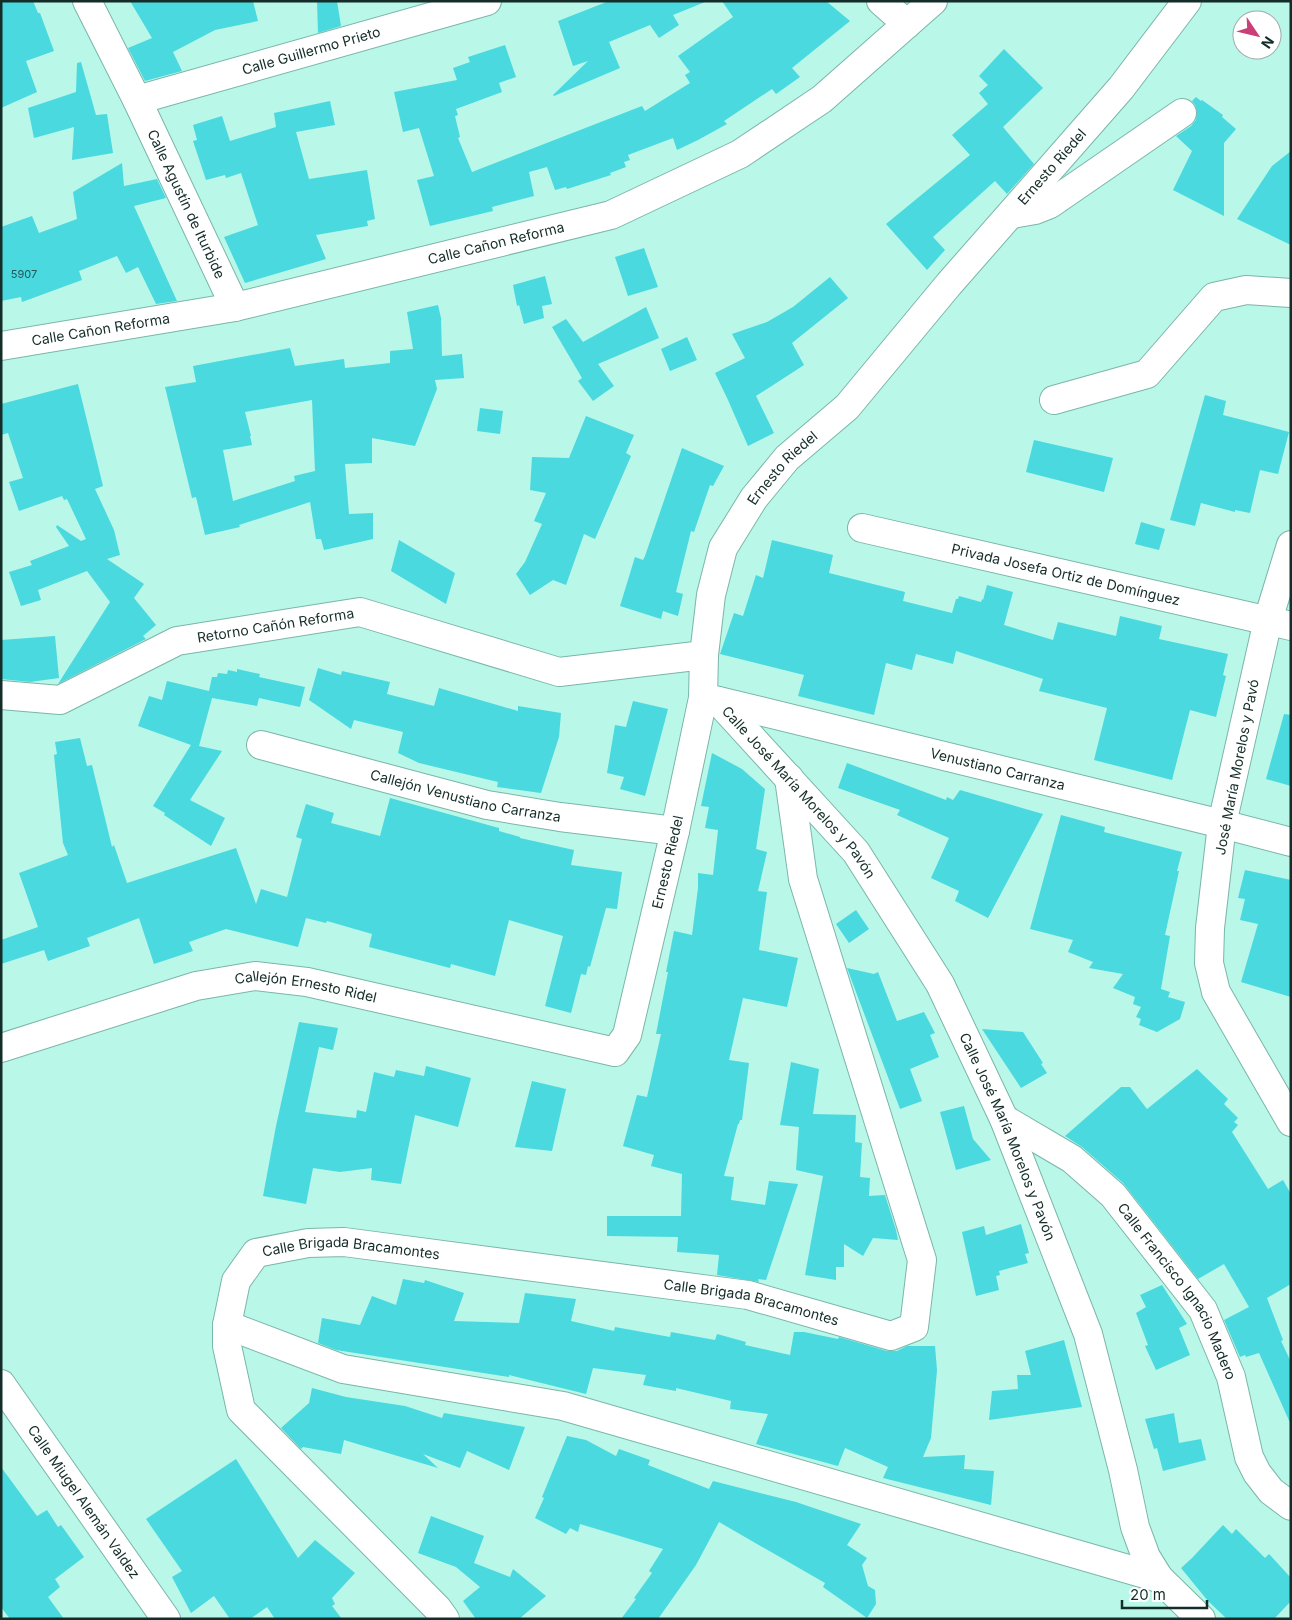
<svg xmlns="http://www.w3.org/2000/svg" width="1292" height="1620" viewBox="0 0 1292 1620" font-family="Inter,sans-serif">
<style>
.building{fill:#49d9df;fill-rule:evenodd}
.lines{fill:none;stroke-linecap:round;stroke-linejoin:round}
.minor-casing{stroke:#7ab6a9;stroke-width:30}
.major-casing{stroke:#7ab6a9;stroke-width:30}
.minor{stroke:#fff;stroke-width:28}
.major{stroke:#fff;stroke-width:28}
.labels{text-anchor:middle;stroke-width:4.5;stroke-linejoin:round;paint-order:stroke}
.number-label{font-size:11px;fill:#225856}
.street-label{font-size:14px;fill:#152d28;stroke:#fff}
</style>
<rect width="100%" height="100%" fill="#b9f7e9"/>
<path class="building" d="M1 1H33L38 13H40L54 51 26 61 37 92 1 108Z
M130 1H253L258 21 215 30 173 52 182 71 145 81 128 48 152 38Z
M317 1H337L341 26 318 33Z
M609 1 705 2 673 15 679 25 659 38 650 25 609 42 620 68 554 96 553 95 588 61 573 66 558 21Z
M722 1H826L850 21 792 68 800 77 776 94 772 89 724 121 727 124 698 140 677 150 673 138 628 155 630 160 624 162 626 167 610 173 611 175 567 189 566 187 555 190 547 167 529 172 534 196 492 207 493 211 430 226 417 180 434 176 419 128 403 132 394 92 457 80 453 68 470 62 468 57 505 45 516 77 499 83 502 92 456 109 458 115 455 116 460 137 458 138 472 172 642 106 645 111 690 83 685 75 690 72 678 56 733 17Z
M1004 49 1043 88 1003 127 1034 164 1007 194 995 181 933 237 945 250 927 270 886 224 970 155 952 135 988 104 979 93 988 85 979 76Z
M81 62 96 115 107 114 113 153 72 160 74 127 34 138 28 108 76 92 77 63Z
M1196 97 1201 101 1202 100 1223 115 1222 117 1236 129 1224 143V216L1173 190 1192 151 1176 136 1191 126 1196 120 1197 111 1195 105 1192 101Z
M330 101 335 125 296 132 309 179 367 170 375 219 367 221 368 226 316 235 326 259 245 283 224 237 258 225 241 173 226 178 225 175 206 180 193 141 197 140 193 125 222 116 230 141 276 127 274 113Z
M1291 151V245L1237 219 1272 166Z
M122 163 124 186 157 179 166 198 134 206 177 301 156 304 138 267 126 273 117 256 79 271 82 280 22 302 21 297 1 301V227L32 216 39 233 77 219 73 192Z
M644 248 658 287 628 296 615 257Z
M545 276 552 304 542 306 544 318 524 324 519 305 517 306 513 285Z
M830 277 848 298 792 343 804 365 756 396 774 433 748 446 728 400 715 373 745 358 732 334 767 322 793 307Z
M438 305 441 318 442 356 462 354 464 378 435 380 437 389 415 446 372 438V463L345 464 349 514 373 513V539L324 550 321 539H316L310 502 239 525 240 527 205 535 196 497 192 498 165 387 196 382 193 366 290 348 295 366 344 359 345 368 390 363V351L413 349 407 312ZM312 400 315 471 294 476 295 481 233 501 223 450 252 445 250 436H251L245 412Z
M646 307 659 338 598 364 614 386 593 401 578 381 582 378 552 327 566 319 583 342Z
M687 337 697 360 670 371 661 349Z
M78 384 103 486 95 489 114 530 120 555 107 559 144 584 134 598 156 625 143 636 146 639 58 684 110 602 87 571 38 590 41 600 21 606 9 572 32 565 30 561 69 546 56 527 57 525 81 541 86 539 67 499 64 500 62 496 19 511 9 482 23 478 8 433 1 435V404Z
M1205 395 1226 401 1223 415 1289 432 1278 474 1260 470 1250 513 1235 510V512L1201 503 1195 526 1170 520Z
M480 408 503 411 500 434 477 431Z
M586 416 634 435 626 453 631 456 595 539 584 534 566 585 553 580 530 595 516 574 525 562 542 524 534 521 546 493 530 490 532 457 569 458Z
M1034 440 1113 458 1104 492 1026 472Z
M682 448 724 466 713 486 710 485 694 532 691 531 676 592 683 594 678 616 663 611 661 619 620 606 635 557 643 560 645 556Z
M1141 522 1165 529 1159 550 1135 544Z
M399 540 455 573 446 604 391 571Z
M772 540 833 555 829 573 905 592 903 601 952 613 956 599H958L959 596 981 602 982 599 983 600 987 585 1013 592 1004 625 1053 640 1058 622 1116 636 1120 616 1162 626 1159 639 1228 654 1223 675 1226 676 1216 717 1190 710 1172 780 1094 760 1107 708 1039 691 1043 679 956 651 953 664 916 654 912 670 886 663 874 715 798 696 804 675 720 654 734 613 743 616 756 575 763 578Z
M55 636 59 678 30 682 1 679V640Z
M318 668 341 675 342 671 390 682 387 694 434 706 439 688 518 711V706L561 713 559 737 541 793 497 787 498 782 419 763 398 753 403 732 354 720 351 729 309 700Z
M237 669 260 674 259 677 305 687 300 707 259 698 257 706 212 698 199 746 222 751 190 800 225 818 211 846 164 815 165 813 153 806 191 745 138 726 149 696 162 700 167 681 209 691 212 677H217L218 673 227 674 228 670 237 672Z
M633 701 668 709 645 796 620 789 624 777 607 773 615 725 626 727Z
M1284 714 1291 715V786L1266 779Z
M80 738 87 766 92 765 112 847 114 845 127 883 236 848 256 904 261 889 287 897 302 839 296 837 306 804 334 813 331 823 380 836 390 798 499 828V831L520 837V838L574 850 571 865 622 872 617 909 606 908 590 967 588 966 586 975 581 974 571 1013 545 1006 563 936 509 920 495 976 451 964 450 968 369 947 372 934 327 921 326 923 306 918 298 947 226 929 189 942 193 951 154 964 139 918 87 938 90 946 48 961 44 950 1 964V940L38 927 19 873 68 855 63 843 54 755 57 754 55 742Z
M712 753 742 769 765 789 756 849 767 852 758 891 767 892 759 950 798 958 787 1007 743 998 729 1060 749 1063 742 1120H740L739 1124H738L724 1176 734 1177 731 1200 765 1205 769 1181 798 1184 766 1280 758 1279 759 1282 717 1275 719 1255 677 1252 678 1237 607 1236V1216H681L682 1174 651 1166 654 1155 623 1146 637 1095 647 1097 661 1034H656L668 972H666L674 931 692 935 698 888V873L713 875 718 830 705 828 709 807 701 806Z
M847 763 946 800 947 797 953 800 960 790 1043 814 988 918 955 901 959 891 931 878 949 838 897 815 900 810 838 788Z
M1061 815 1105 827 1104 832 1182 852 1177 871H1179L1165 935 1170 936 1161 989 1170 992 1168 997 1185 1002 1180 1019 1157 1032 1139 1025 1141 1019 1136 1017 1141 1007 1133 1004 1135 997 1113 988 1123 974 1089 968 1093 962 1068 952 1073 940 1030 929Z
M1245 870 1291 880V997L1241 982 1258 924 1240 920 1245 899 1238 898Z
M856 910 869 929 849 943 836 924Z
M847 968 874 974 878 972 897 1021 924 1012 935 1033 930 1035 939 1057 910 1069 922 1101 900 1109Z
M299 1022 338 1028 333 1050 319 1047 305 1112 356 1118 357 1110 366 1112 374 1072 394 1077 396 1070 424 1076 426 1066 471 1078 458 1127 415 1115 401 1184 371 1180 372 1168 340 1172 313 1168 306 1204 263 1196 276 1126Z
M982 1029 1023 1032 1043 1063 1041 1064 1047 1073 1021 1088Z
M791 1062 819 1069 813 1114 856 1115 855 1142 862 1143 860 1177 870 1178 869 1196 885 1195 896 1230 898 1240 873 1238 863 1256 844 1244V1267H836V1280L805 1275 823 1176 796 1170 799 1127 780 1125Z
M1197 1069 1228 1099 1224 1104 1238 1118 1234 1122 1238 1125 1232 1132 1268 1189 1283 1180 1291 1194V1284L1267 1298 1283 1340 1281 1341 1291 1362V1425L1259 1353 1246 1357 1245 1355 1240 1357 1224 1320 1249 1307 1224 1264 1198 1279 1123 1183 1082 1147 1065 1136 1121 1087H1130L1147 1109Z
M532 1081 566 1089 552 1151 515 1147Z
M964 1106 973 1139 991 1160 956 1170 940 1112Z
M1021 1224 1029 1253 1025 1254 1028 1263 999 1271 1000 1275 996 1276 999 1290 976 1296 962 1232 984 1226 986 1235Z
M403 1279 424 1283 425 1280 464 1293 454 1321 519 1323 525 1293 576 1299 571 1321 614 1331 615 1327 670 1337 671 1332 715 1340 717 1334 746 1342 745 1345 790 1355 794 1332H804L838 1339 839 1337 887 1351H897L907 1346H935L937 1370 931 1438 923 1457 965 1455 964 1469 994 1471 991 1505 883 1478 888 1467 845 1448 838 1466 756 1444 768 1414 730 1409 731 1401 676 1388V1391L643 1385 646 1375 593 1368 586 1394 509 1375V1377L336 1350 318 1343 322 1318 360 1325 372 1296 396 1305Z
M1162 1285 1187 1324 1179 1328 1190 1355 1156 1370 1145 1346 1148 1345 1136 1313 1146 1307 1140 1295Z
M1064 1340 1082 1407 989 1420 992 1391 1018 1389 1017 1375H1031L1025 1351Z
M312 1388 346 1397 405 1406 442 1418 444 1413 525 1427 509 1470 467 1451 460 1468 423 1454 438 1468 344 1440 341 1454 303 1447 301 1449 281 1428 309 1403Z
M1174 1413 1179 1443 1201 1439 1206 1460 1163 1471 1157 1448 1154 1449 1145 1419Z
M567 1436 586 1440 616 1456 619 1449 650 1460 648 1465 709 1489 713 1481 796 1502 861 1524 847 1545 867 1558 862 1565 868 1586 875 1590 876 1604 867 1618 823 1587 825 1583 719 1522 696 1565 658 1619H621L636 1599 634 1598 652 1573 649 1571 663 1549 580 1524 578 1532 570 1528 566 1534 535 1518 544 1498 542 1497Z
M236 1459 298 1558 315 1540 355 1573 332 1598 335 1604 332 1606 342 1619H275L267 1607 250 1619H230L214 1596 191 1613 172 1577 182 1571 146 1519Z
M1 1467 37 1516 47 1510 58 1527 61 1525 84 1557 55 1579 60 1587 48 1597 64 1619H10L1 1607Z
M431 1516 484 1536 474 1563 510 1577 513 1569 546 1596 519 1619H476L463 1601 480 1587 456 1567 418 1553Z
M1223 1525 1232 1534 1236 1529 1265 1558 1269 1554 1291 1578V1601L1274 1619H1227L1208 1601 1181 1568 1192 1558Z"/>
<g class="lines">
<g class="minor-casing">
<g id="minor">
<path id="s1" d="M87 1 137 100 235 307"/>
<path d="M881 1 907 24"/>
<path id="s2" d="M137 100 487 1"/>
<path d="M1012 214 1035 210 1050 204 1182 113"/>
<path d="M1054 400 1147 374 1214 297 1246 290 1291 293"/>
<path id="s3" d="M862 528 1291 626"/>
<path d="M1291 545 1268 620 1222 824 1210 928 1209 963 1216 992 1291 1122"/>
<path id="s4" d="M1 695 60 700 177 641 360 612 559 672 704 655"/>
<path id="s5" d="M715 700 1222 824 1291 842"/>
<path id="s6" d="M718 701 856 852 940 984 1004 1119 1088 1334 1123 1470 1135 1527 1146 1557 1159 1578 1201 1619"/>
<path id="s7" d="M261 745 487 805 560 817 675 831"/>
<path id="s8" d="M1 1048 196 986 255 976 307 982 615 1052 627 1035 675 831 703 698 704 655 711 595 723 548 754 498 787 458 847 407 949 284 1121 88 1187 1"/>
<path id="s9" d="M1004 1119 1072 1159 1113 1195 1203 1310 1231 1377 1249 1457 1257 1473 1271 1491 1291 1506"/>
<path d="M227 1325 343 1369 563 1406 1159 1578"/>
<path id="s10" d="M1 1384 166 1619"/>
<path id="s11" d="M445 1619 437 1608 241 1410 227 1346V1325L236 1281 256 1253 308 1243 344 1242 748 1295 891 1336 914 1327 922 1260 803 879 789 778"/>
</g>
</g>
<g class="major-casing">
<g id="major">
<path id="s12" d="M1 346 235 307 611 215 740 154 822 99 933 1"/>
</g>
</g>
<use href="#minor" class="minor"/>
<use href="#major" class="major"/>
</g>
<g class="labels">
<g class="number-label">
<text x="24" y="278">5907</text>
</g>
<g class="street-label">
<text dy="5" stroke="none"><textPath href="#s2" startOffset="181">Calle Guillermo Prieto</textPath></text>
<text dy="5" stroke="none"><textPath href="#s8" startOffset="1656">Ernesto Riedel</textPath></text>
<text dy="5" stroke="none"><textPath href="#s1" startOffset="226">Calle Agustín de Iturbide</textPath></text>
<text dy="5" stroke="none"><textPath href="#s12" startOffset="506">Calle Cañon Reforma</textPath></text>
<text dy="5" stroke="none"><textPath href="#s12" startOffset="101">Calle Cañon Reforma</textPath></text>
<text dy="5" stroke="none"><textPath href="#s8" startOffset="1251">Ernesto Riedel</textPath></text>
<text dy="5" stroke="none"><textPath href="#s3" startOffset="209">Privada Josefa Ortiz de Domínguez</textPath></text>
<text dy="5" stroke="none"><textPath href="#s4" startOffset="290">Retorno Cañón Reforma</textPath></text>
<text transform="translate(1237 767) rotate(-79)" y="5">José María Morelos y Pavó</text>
<text dy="5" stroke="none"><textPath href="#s5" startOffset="291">Venustiano Carranza</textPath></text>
<text dy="5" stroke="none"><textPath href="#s6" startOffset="122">Calle José María Morelos y Pavón</textPath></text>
<text dy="5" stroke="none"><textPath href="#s7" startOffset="211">Callejón Venustiano Carranza</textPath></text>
<text dy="5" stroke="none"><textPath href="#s8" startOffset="831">Ernesto Riedel</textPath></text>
<text dy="5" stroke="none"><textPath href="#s8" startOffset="316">Callejón Ernesto Ridel</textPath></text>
<text dy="5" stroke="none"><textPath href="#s6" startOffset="528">Calle José María Morelos y Pavón</textPath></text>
<text dy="5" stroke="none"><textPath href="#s11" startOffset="554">Calle Brigada Bracamontes</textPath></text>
<text dy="5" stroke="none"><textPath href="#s9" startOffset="250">Calle Francisco Ignacio Madero</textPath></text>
<text dy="5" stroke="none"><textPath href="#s11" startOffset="959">Calle Brigada Bracamontes</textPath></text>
<text dy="5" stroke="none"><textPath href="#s10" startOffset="144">Calle Miugel Alemán Valdez</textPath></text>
</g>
</g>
<rect width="1292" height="1620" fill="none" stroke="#152d28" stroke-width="5"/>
<g transform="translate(1257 35) rotate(125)"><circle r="24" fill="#ffffff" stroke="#a1aba9"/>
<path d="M0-4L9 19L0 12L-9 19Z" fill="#c93f77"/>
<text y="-8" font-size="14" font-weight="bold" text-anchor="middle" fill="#152d28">N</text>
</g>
<path d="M1122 1600v8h85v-8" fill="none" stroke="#152d28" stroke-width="2.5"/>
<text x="1130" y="1600" font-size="15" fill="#152d28" stroke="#ffffff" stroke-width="4" paint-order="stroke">20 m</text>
</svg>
